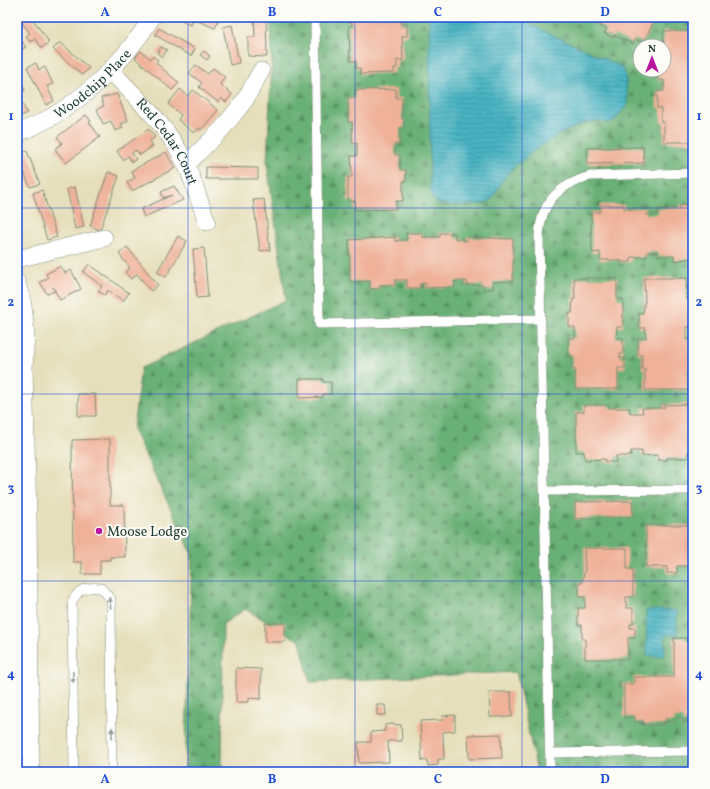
<svg xmlns="http://www.w3.org/2000/svg" width="710" height="789" viewBox="0 0 710 789" font-family="Vollkorn,serif">
<style>
.forest{fill:url(#forest-firs);stroke:#447655;fill-rule:evenodd}
.water{fill:url(#water-rules);stroke:#32787c}
.building{fill:#efb198}
.lines{fill:none;stroke-linecap:round;stroke-linejoin:round}
.lane-casing{stroke:#828e78;stroke-width:10}
.street-casing{stroke:#828e78;stroke-width:18}
.lane{stroke:#fff;stroke-width:9}
.street{stroke:#fff;stroke-width:17}
.oneway{fill:#8f9e9a}
.grid{fill:none;stroke:#1d4ed8;stroke-width:1;stroke-opacity:0.55}
.poi-dot{fill:#b5179e;stroke:#fdfcf7;stroke-width:1.5}
.labels{text-anchor:middle;stroke-width:4;stroke-linejoin:round;paint-order:stroke}
.street-label{font-size:14px;fill:#1f3d34;stroke:#fdfcf7}
.poi-label{font-size:14px;fill:#1f3d34;stroke:#fdfcf7;text-anchor:start}
.neatline{fill:none;stroke:#1d4ed8;stroke-width:1.5}
.grid-label{font-size:13px;text-anchor:middle;font-weight:bold;fill:#1d4ed8}
</style>
<defs>
<pattern id="forest-firs" width="22" height="20" patternUnits="userSpaceOnUse"><rect width="22" height="20" fill="#69b076"/><path d="M5 1l3.5 6h-7zM16 11l3.5 6h-7z" fill="#569062"/></pattern>
<pattern id="water-rules" width="6" height="5" patternUnits="userSpaceOnUse"><rect width="6" height="5" fill="#46b3c3"/><path d="M0 2.5h6" fill="none" stroke="#3a939f"/></pattern>
</defs>
<rect width="100%" height="100%" fill="#fdfcf7"/>
<filter id="ink" filterUnits="userSpaceOnUse"><feTurbulence type="fractalNoise" baseFrequency=".025" numOctaves="2"/><feDisplacementMap in="SourceGraphic" scale="8" xChannelSelector="R" yChannelSelector="G"/><feConvolveMatrix kernelMatrix="1 2 1 2 8 2 1 2 1" color-interpolation-filters="sRGB"/></filter>
<filter id="wash" filterUnits="userSpaceOnUse"><feTurbulence type="fractalNoise" baseFrequency=".012" numOctaves="4" result="noise"/><feDisplacementMap in="SourceGraphic" scale="16" xChannelSelector="R" yChannelSelector="G"/><feGaussianBlur stdDeviation="0.9" result="paint"/><feColorMatrix in="noise" values="0 0 0 0 0 0 0 0 0 0 0 0 0 0 0 0 0 1.4 0 .05"/><feComposite in="paint" operator="in"/></filter>
<g filter="url(#wash)">
<rect width="100%" height="100%" fill="#e6dfbb"/>
<path class="forest" d="M270 17H693V772H537L516 672 310 682 300 641 245 609 223 624 222 772H185L192 554 133 429 141 368 286 300 267 162 272 61ZM640 46H664V70H640Z"/>
<path class="water" d="M429 17H519L527 23 620 66 625 72 628 104 615 120 609 123C605 122 601 121 597 121 571 122 521 157 505 177 498 185 496 197 488 202 478 207 450 205 439 204L433 199 430 186Z
M646 610H677V635H665V656H647Z"/>
<g id="blocks">
<path class="building" d="M18 17H31L49 42 42 48 35 39 30 42 26 36 30 33Z
M185 17 193 20 191 25 183 22Z
M188 17H214L219 19 215 28Z
M254 17H266L267 57 248 56V37H255Z
M348 17H403V22H400V24H407V36H402L403 60H397V68H394V73L360 74V68H356V61H350L349 26H352V22H348Z
M592 17H656L643 43 635 39 633 44 614 35 613 38 604 33 607 29 592 22 594 18Z
M232 25 239 63 230 65 223 27Z
M159 28 195 49 191 56 155 35Z
M663 31H693V142H664V122H661V108H657V91H664V80H658V70H664Z
M21 40 26 47 18 51 17 43Z
M60 42 89 68 82 75 53 49Z
M161 47 167 50 162 57 157 53Z
M141 51 151 59 153 56 158 60 156 63 179 83 172 90 135 58Z
M204 51 210 56 207 60 200 55Z
M36 63 39 70 45 67 53 84 47 86 54 101 46 105 27 67Z
M196 65 208 74 213 68 225 77 220 84 232 94 226 102 221 98 218 102 199 87 202 83 189 73Z
M17 75 25 90 17 94 27 113 17 118Z
M180 89 188 96 193 90 218 110 201 130 199 128 194 133 178 120 181 115 168 104Z
M396 89V98H402V119H404V128H400V144H395V155H400V170H406V181H403V201H396V209L355 210V201H348V177H352L351 156H357V143H352V122H348V98H355V90Z
M117 94 128 121 121 124 123 128 115 131 111 121 103 124 97 109 104 106 101 98Z
M86 115 91 121 89 122 100 137 66 163 55 149 62 143 57 137Z
M149 129 155 137 150 141 153 146 140 155 136 150 132 153 136 159 132 162 128 156 123 160 117 151Z
M643 147 644 163 587 164V148Z
M27 151 40 184 30 187 17 154Z
M166 152 175 168 132 191 127 182 135 178 131 171Z
M206 167 258 168V179H206Z
M108 172 119 176 100 230 90 226Z
M174 186 183 200 144 217 141 209 172 195 163 198 161 192Z
M75 187 84 227 75 229 67 189Z
M42 190 57 237 47 240 33 193Z
M264 199 270 250 260 251 253 200Z
M600 205H624V209L645 208 646 214H658V209L680 208V205H693V258L674 261V256H658V252H647V257H631V262H620V260H600V252L592 253 591 212H600Z
M406 233H422V237H440V233H455V239H464V241H467V237L513 239V281L493 282V289L483 290V285H467V281H455V287L426 288V283L421 284V288H407V280H395V285H379V289H370V281L350 282 349 240 395 237V241H398V240H407Z
M178 236 187 241 166 277 157 272Z
M127 247 158 285 151 291 137 274 131 279 125 272 130 268 119 254Z
M204 248 208 297 197 298 193 249Z
M89 264 129 293 123 301 108 290 105 295 98 291 102 286 83 272Z
M61 266 65 273 71 270 81 289 60 300 53 287 55 291 47 294 40 282 48 278 46 274Z
M574 278H617V299H623V327H617L616 338H623V354H620V358H625V368H618V389H575V369H572V355H568V338H575V327H569V313H572L573 299H575Z
M644 278H687L686 299H693V327H686V339H693V355H690V359H693V368L688 369V390H645V369H642V355H638V338H646L645 328H639V313H643L645 299Z
M299 379H323V382H331V394H323V397L299 398Z
M78 394H95L96 416H78Z
M688 404V411H693V452H688V458H667V460H658V455L642 456V451H631V456H616V462H605V459L585 460 584 452H576V412H584V405H609V408H630V413H643L642 408H664V405Z
M110 439V505H124L125 557H110V560H100V574H82V562H73L72 440Z
M632 501 633 517 575 519V502Z
M646 525H693V566H677V573H667V567H646Z
M584 548H627V569H633V597H626V608H633V624H630V628H635V638H628V659H585V639H582V625H578V608H585V597H579V583H582L585 569Z
M265 623H285V642H265Z
M674 638H686V641H693L692 722H683V718H674V722H665V725H644V722H635V717H624V684H634V677H674Z
M236 668 261 669V699L249 698V702H236Z
M489 692H511L512 717H490Z
M377 705H385L386 715H377Z
M455 715V731L443 732 444 759H438V765L428 766 427 760 422 761 420 721 443 720 442 716Z
M391 724 401 725 402 741H388L389 762 359 763 358 742H371V732L385 731V725Z
M501 734 502 758 469 759 468 735Z"/>
</g>
</g>
<g filter="url(#ink)">
<use href="#blocks" fill-opacity="0" stroke="#828e78" stroke-width="1"/>
<g class="lines">
<g class="lane-casing">
<path id="lane" d="M315 17 319 324 540 319
M544 491 693 490
M550 753 693 751
M74 772 72 602C78 589 87 586 101 588L111 599 112 772
M550 772 539 237C541 202 557 186 590 176L693 173"/>
</g>
<g class="street-casing">
<g id="street">
<path id="s1" d="M111 71C139 100 169 128 186 164 194 183 200 203 207 222"/>
<path id="s2" d="M17 133C71 114 122 66 152 17"/>
<path d="M186 165 222 129 245 100 261 71"/>
<path d="M17 259 104 238"/>
<path d="M17 283 23 305 26 334 24 368 28 517 31 772"/>
</g>
</g>
<use href="#lane" class="lane"/>
<use href="#street" class="street"/>
</g>
<defs><path id="oneway-solid" d="M-6-.8H1V-3.2L6.5 0L1 3.2V.8H-6Z"/></defs>
<g class="oneway">
<use href="#oneway-solid" transform="translate(110 603) rotate(-98)"/>
<use href="#oneway-solid" transform="translate(73 677) rotate(89)"/>
<use href="#oneway-solid" transform="translate(112 733) rotate(-90)"/>
</g>
</g>
<path class="grid" d="M188 17V772M355 17V772M522 17V772M17 208H693M17 394H693M17 581H693"/>
<circle class="poi-dot" cx="99" cy="531" r="4"/>
<g class="labels">
<g class="street-label">
<text dy="5" stroke="none"><textPath href="#s2" startOffset="91">Woodchip Place</textPath></text>
<text dy="5" stroke="none"><textPath href="#s1" startOffset="91">Red Cedar Court</textPath></text>
</g>
<g class="poi-label">
<text x="107" y="536">Moose Lodge</text>
</g>
</g>
<rect width="710" height="789" fill="none" stroke="#fdfcf7" stroke-width="44"/>
<g transform="translate(652 58)"><circle r="19" fill="#fdfcf7" stroke="#a4b0a9"/>
<path d="M0-3L7 15L0 10L-7 15Z" fill="#b5179e"/>
<text y="-6" font-size="11" font-weight="bold" text-anchor="middle" fill="#1f3d34">N</text>
</g>
<rect x="22" y="22" width="666" height="745" class="neatline"/>
<g class="grid-label">
<text x="105" y="16">A</text>
<text x="272" y="16">B</text>
<text x="438" y="16">C</text>
<text x="605" y="16">D</text>
<text x="11" y="120">1</text>
<text x="699" y="120">1</text>
<text x="11" y="306">2</text>
<text x="699" y="306">2</text>
<text x="11" y="492">3</text>
<text x="699" y="492">3</text>
<text x="11" y="678">4</text>
<text x="699" y="678">4</text>
<text x="105" y="783">A</text>
<text x="272" y="783">B</text>
<text x="438" y="783">C</text>
<text x="605" y="783">D</text>
</g>
</svg>
